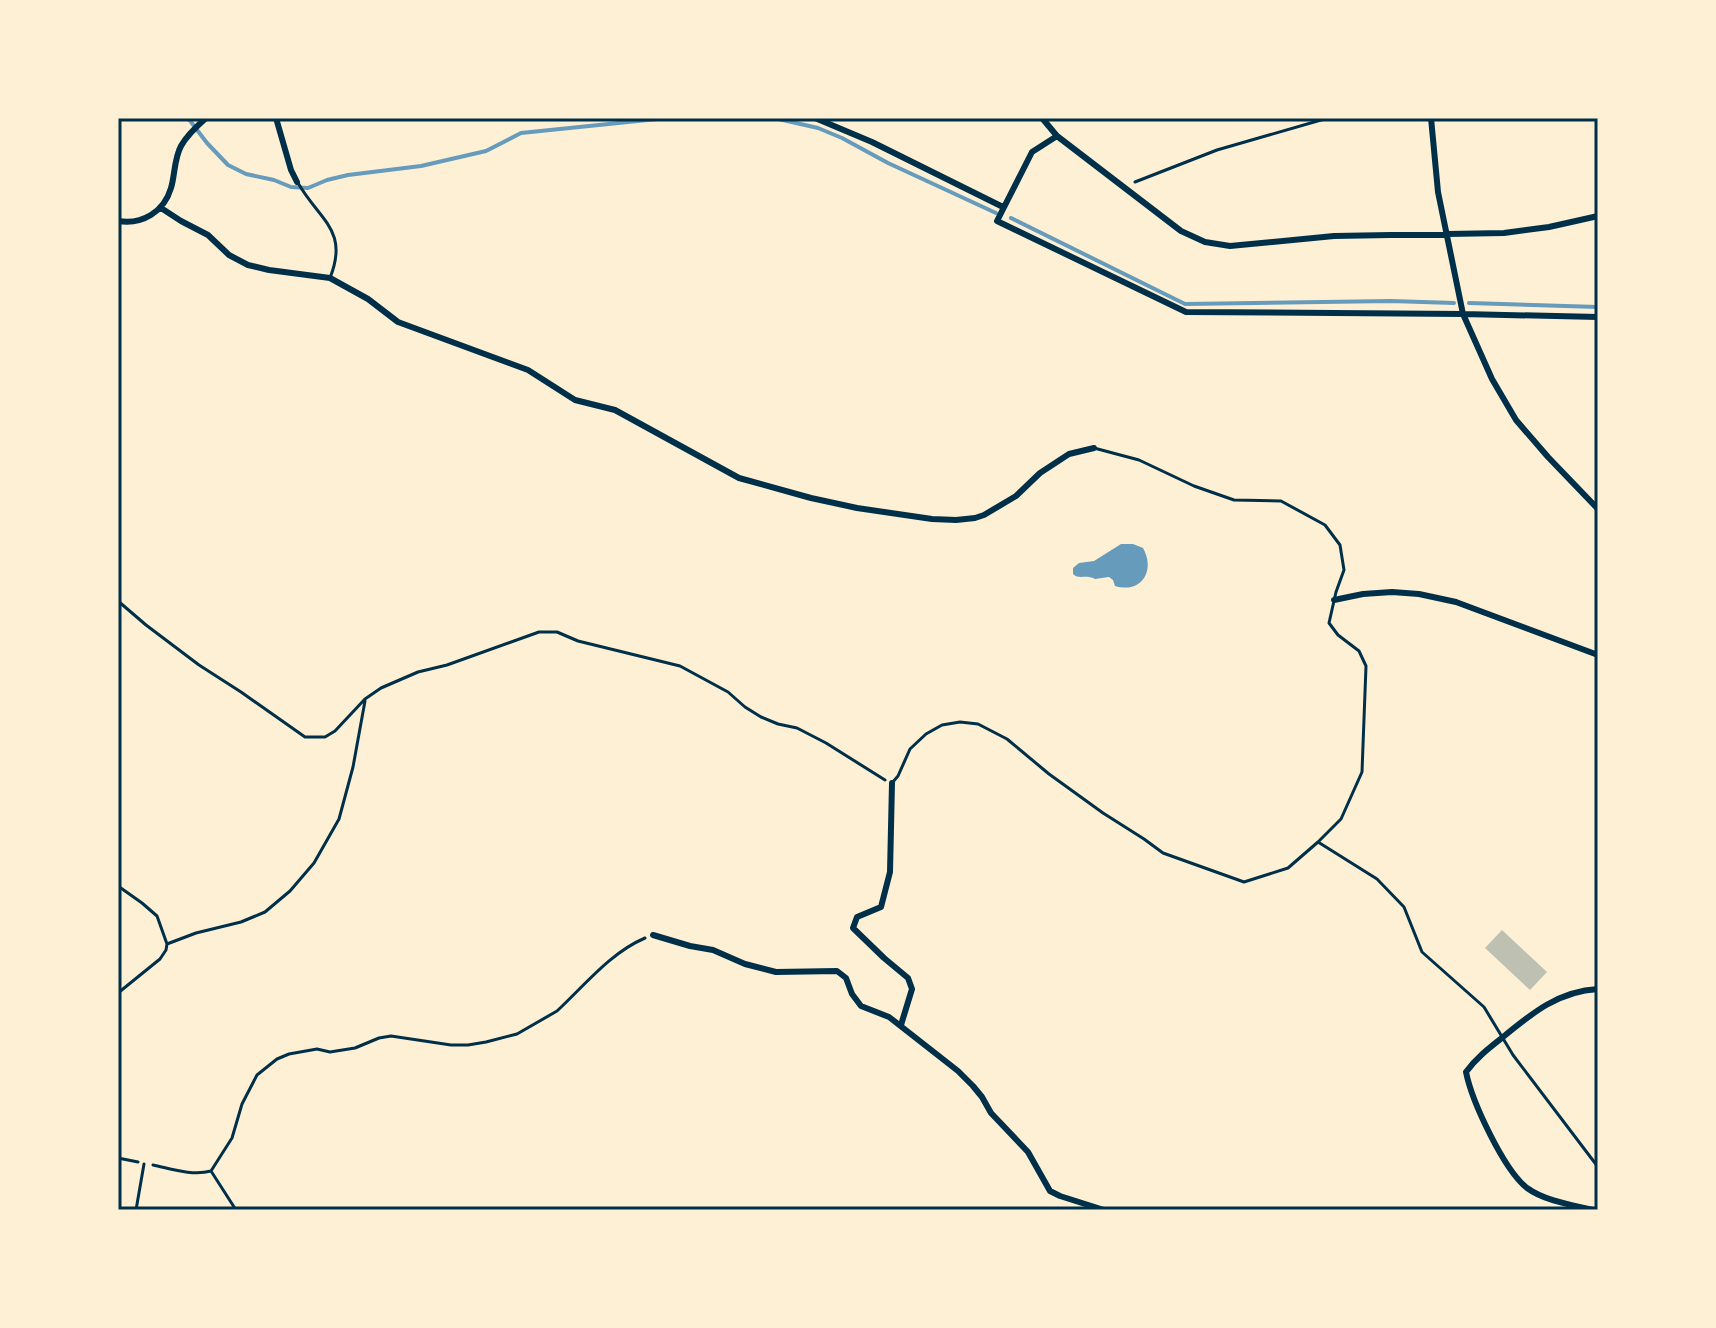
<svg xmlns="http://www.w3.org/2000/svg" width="1716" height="1328" viewBox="0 0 1716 1328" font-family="'Fira Sans',sans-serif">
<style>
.water{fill:#669bbc}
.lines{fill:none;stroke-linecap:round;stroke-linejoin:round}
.stream{stroke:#669bbc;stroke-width:4}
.building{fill:#bec0b2}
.path{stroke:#003049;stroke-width:3}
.service{stroke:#003049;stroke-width:3}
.minor{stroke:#003049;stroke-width:6}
.neatline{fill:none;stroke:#003049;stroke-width:3}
</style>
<rect width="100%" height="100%" fill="#fdf0d5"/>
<path class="water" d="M1121 544H1133L1143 548C1156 571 1141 594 1115 586L1113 580 1109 577 1095 579C1086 574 1079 580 1073 574V568L1079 563 1094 561Z"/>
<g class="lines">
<path class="stream" d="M188 118 207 143 228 165 246 174 274 180 291 187 308 188 327 180 348 175 421 166 486 151 521 133 667 118
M774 118 818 128 842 138 888 163 996 213
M1011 218 1185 304 1391 301 1454 303
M1469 303 1598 307"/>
</g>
<path class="building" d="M1502 930 1547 972 1530 990 1485 948Z"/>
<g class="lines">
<path class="path" d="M1135 182 1217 150 1328 118
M118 601 146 625 199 665 241 692 305 737H325L335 731 365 699 381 688 418 672 447 665 539 632H557L578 641 680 666 728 692 745 707 761 717 778 724 797 728 826 743 885 780
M118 886 142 903 157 916 167 944 166 950 160 959 118 993
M167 944 196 933 241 922 265 912 290 891 314 863 339 819 353 767 365 701
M118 1158 138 1162
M153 1165C172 1169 192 1176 211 1171L232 1138 242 1104 257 1075 277 1059 289 1054 317 1049 330 1052 355 1048 379 1038 391 1036 451 1045H468L486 1042 517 1034 557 1011C585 985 610 953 645 938
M211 1171 236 1210"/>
<path class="service" d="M298 183C320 221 349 230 330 278
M892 783 898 776 910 749 926 734 942 725 960 722 978 724 1007 739 1049 774 1103 813 1144 839 1163 853 1244 882 1288 868 1318 842 1341 819 1362 772 1366 666 1359 651 1338 635 1329 623 1336 592 1344 570 1340 545 1325 525 1281 501 1234 500 1194 486 1139 460 1094 448
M1318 842 1377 879 1404 907 1422 952 1484 1007 1513 1055 1598 1167
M136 1210 144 1164"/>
<path class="minor" d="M276 118 291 170 297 182
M815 118 872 142 1003 207
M1042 118 1057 136 1181 231 1205 242 1230 246 1334 236 1504 233 1549 227 1598 216
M1431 118 1438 192 1463 314 1492 379 1516 420 1548 457 1598 509
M1057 136 1032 152 997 221 1186 312 1463 314 1598 317
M161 208 181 221 208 235 229 255 248 265 269 270 330 278 368 299 398 322 528 370 575 400 615 410 739 478 811 498 857 508 932 519 956 520 975 518 984 515 1016 496 1040 473 1069 454 1094 448
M118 221C142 225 164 212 171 188 175 175 174 159 181 146 187 135 197 126 206 118
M1334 600 1363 594 1392 592 1419 594 1456 602 1598 655
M892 783 890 872 881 907 857 917 853 928 884 958 908 978 912 989 901 1025
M653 935 690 946 713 950 745 964 776 972 837 971 846 978 852 994 861 1006 889 1017 958 1071 973 1086 982 1097 991 1113 1028 1152 1050 1191 1060 1196 1104 1210
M1593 1210C1572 1205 1545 1201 1527 1188 1504 1170 1472 1102 1466 1072 1476 1058 1489 1048 1503 1037 1532 1013 1559 991 1598 989"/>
</g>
<rect width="1716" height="1328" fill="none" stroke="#fdf0d5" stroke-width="240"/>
<rect x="120" y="120" width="1476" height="1088" class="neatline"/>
</svg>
